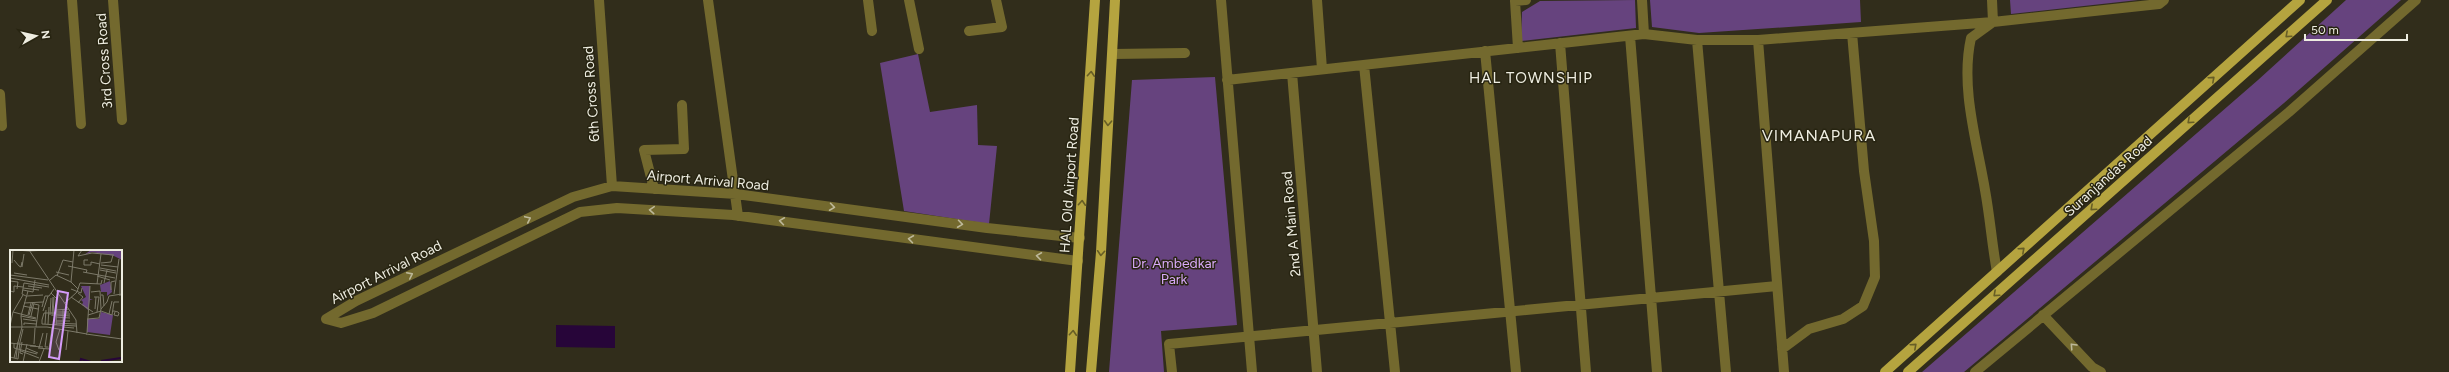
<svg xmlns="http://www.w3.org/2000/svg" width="2449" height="372" viewBox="0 0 2449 372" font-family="Figtree,sans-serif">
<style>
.green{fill:#66437e}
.water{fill:#270539}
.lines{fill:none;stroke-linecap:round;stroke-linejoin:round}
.minor{stroke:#73692e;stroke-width:10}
.major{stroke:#b5a43f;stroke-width:10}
.oneway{stroke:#675e26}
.oneway2{stroke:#bdb899}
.labels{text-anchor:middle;stroke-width:3;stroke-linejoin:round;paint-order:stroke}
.street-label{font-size:14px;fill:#eeede1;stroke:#272411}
.park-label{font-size:14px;fill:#d8a9f8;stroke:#272411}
.neighbourhood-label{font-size:15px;letter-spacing:1px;fill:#eeede1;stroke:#272411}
.quarter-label{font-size:16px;letter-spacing:1px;fill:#eeede1;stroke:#272411}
.inset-river{fill:none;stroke:#270539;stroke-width:2}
.inset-road{fill:none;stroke:#7d7a6a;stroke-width:1}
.view{fill:#d59cfb;fill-opacity:0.15;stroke:#d59cfb;stroke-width:2}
.inset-edge{fill:none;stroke:#eeede1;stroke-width:2}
</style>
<rect width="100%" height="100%" fill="#312d1b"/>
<path class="green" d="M1635 0 1636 28 1521 41 1522 12 1540 1Z
M1650 0H1860L1861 22 1699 33 1652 27Z
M2010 0H2138L2011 14Z
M2346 0H2401L2284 103 1964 372H1922L2258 80Z
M918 54 930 112 977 105 978 145 997 146 989 224 904 211 880 63Z
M1215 77 1237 325 1161 331 1164 372H1109L1132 80Z"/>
<path class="water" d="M556 325 615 326V348L556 347Z"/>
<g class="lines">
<path class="minor" d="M72 0 81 124
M113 0 122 120
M599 0 612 186
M708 0 738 216
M868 0 872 31
M909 0 919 49
M1221 0 1252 372
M1317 0 1322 69
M1642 0 1644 34
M1992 0 1993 22 1971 38C1960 87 1977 142 1985 190 1990 217 1992 245 1997 272
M969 31 1002 27 996 0
M1630 36 1657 372
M1697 40 1726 372
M1758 40 1784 372
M1560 43 1586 372
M1518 48 1515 1 1526 0
M1485 51 1516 372
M1113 54 1185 53
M1364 65 1395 372
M1292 73 1317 372
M1227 80 1644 34 1697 40H1758L1993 22 2159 4 2164 0
M0 94 2 126
M654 189 644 150 684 149 682 105
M2043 315 2092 367 2101 372
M326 319 356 301 573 197 612 186 736 194 987 228 1080 238
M326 319 341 323 373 313 580 212 617 208 733 215 1078 261
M1782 349 1809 329 1843 319 1863 306 1875 277 1874 241 1864 171 1852 33
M1172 372 1169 344 1777 286
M1975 372 2289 112 2416 0"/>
<path class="major" d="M1070 372 1095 0
M1091 372 1101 252 1115 0
M1885 372 2300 0
M1908 372 2327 0"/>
</g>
<defs><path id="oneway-chevron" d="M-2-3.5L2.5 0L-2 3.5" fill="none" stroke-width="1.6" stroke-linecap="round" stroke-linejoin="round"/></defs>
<g class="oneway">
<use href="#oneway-chevron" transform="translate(2288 35) rotate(138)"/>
<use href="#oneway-chevron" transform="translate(1091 74) rotate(-86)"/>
<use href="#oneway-chevron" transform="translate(2212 79) rotate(-42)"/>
<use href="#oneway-chevron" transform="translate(2190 121) rotate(138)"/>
<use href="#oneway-chevron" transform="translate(1108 123) rotate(93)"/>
<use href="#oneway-chevron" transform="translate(1082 203) rotate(-86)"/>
<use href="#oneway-chevron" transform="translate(2093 208) rotate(138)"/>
<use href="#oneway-chevron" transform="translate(2022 250) rotate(-42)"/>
<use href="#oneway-chevron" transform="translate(1101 253) rotate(94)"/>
<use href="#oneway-chevron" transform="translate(1996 294) rotate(138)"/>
<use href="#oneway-chevron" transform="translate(1073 333) rotate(-86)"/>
<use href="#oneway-chevron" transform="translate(1914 346) rotate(-42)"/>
</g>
<g class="oneway2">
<use href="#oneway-chevron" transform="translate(832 207) rotate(8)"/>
<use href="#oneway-chevron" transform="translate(652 210) rotate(-176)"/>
<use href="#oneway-chevron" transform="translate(528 219) rotate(-25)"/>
<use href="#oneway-chevron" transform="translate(782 221) rotate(-172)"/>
<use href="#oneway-chevron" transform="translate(960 224) rotate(8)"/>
<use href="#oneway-chevron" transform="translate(911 239) rotate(-172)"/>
<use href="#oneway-chevron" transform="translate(1039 256) rotate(-172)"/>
<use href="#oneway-chevron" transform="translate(410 275) rotate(-26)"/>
<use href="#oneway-chevron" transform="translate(2073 346) rotate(-133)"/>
</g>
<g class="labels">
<g class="street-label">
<text transform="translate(104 61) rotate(-94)" y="5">3rd Cross Road</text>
<text transform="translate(591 94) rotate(-94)" y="5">6th Cross Road</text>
<text transform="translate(2108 176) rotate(-42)" y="5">Suranjandas Road</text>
<text transform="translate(708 180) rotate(5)" y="5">Airport Arrival Road</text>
<text transform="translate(1069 185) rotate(-86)" y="5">HAL Old Airport Road</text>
<text transform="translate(1291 224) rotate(-95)" y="5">2nd A Main Road</text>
<text transform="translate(386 272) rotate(-27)" y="5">Airport Arrival Road</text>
</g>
<g class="park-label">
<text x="1174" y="268">Dr. Ambedkar<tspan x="1174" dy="16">Park</tspan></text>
</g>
<g class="neighbourhood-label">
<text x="1531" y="83">HAL TOWNSHIP</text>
</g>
<g class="quarter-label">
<text x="1819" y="141">VIMANAPURA</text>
</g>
</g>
<g transform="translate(10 250)">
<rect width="112" height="112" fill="#312d1b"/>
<path d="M81 0H112V10L104 6 82 2 74 5ZM100 31 102 42 97 46V42H91L90 35ZM71 36H80V49H83L80 50 78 60 72 55 73 52 71 50 76 47ZM91 62 103 65 100 85 77 82V69H89Z" fill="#66437e"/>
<path class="inset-river" d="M91 111 111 108M70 112 71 109 81 112"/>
<path class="inset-road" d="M6 0 19 1M19 0 66 70 67 83M72 0 68 6 82 3 104 5M19 1 37 0M4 10 9 16 11 17 12 12M78 10H74V15H81V12L90 14M2 13 3 0M91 13 101 12 103 5M91 15 108 17M58 16 77 20 76 23M12 17 14 4M90 18 106 21M90 20 106 23M46 22 59 25M73 22 105 28M4 23 17 25M0 25 38 30M47 26 53 10 63 12M87 26 100 30M0 28 39 35M40 30 46 25 61 32 68 39M0 31 8 32 7 39M61 32 64 0M14 33 39 37M14 33 12 44 16 46M94 33 97 20M87 34 91 4M18 36 32 38M13 38 29 40M61 39 71 43 72 38M13 40 23 42 25 30M101 40V32L105 31M0 41 4 42V36L13 37M81 42 90 41 91 59M41 43 47 49 46 75M68 43 73 47 68 53M104 44 109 9M91 45H93L94 56M17 46 33 45M110 46V30M61 47 83 62M84 47H89L87 62M14 53 33 52M55 53 67 42 70 33 91 34 92 30M24 54 29 55 26 77M13 56 28 59M32 57 35 46H39L44 39M85 59 86 47M47 60 59 59M53 60V77L64 78M33 61 38 46M91 61 102 65 104 52H109M103 61H104L108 62 109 63 108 66 104 65 105 62M3 62 26 68M46 62H59M46 64H60M99 64 102 51M18 65 21 53M19 65 23 52M40 65 41 48M46 65 60 66M78 65 91 61M11 66 26 69M21 66 24 53M42 66 43 47M43 66 44 47M46 67 60 68M13 69 27 71M77 69 89 68 91 59 97 52 99 46 112 44M32 70V74L66 76M32 70 34 63H46M46 71H60M46 73 66 74M35 74 36 60M38 74 39 57M14 75V73L26 74M0 76 3 62 13 45M0 77H37L77 84M12 77 11 66 18 41M37 83 35 97H38M77 83 80 36M76 84 112 89M10 92 13 79M12 92 10 103 13 104M0 93 26 96M4 93V98L27 104M24 94 25 78M20 96 33 97M16 98 28 103M28 98 39 99 42 78M29 98 33 83M49 100 46 92 50 79M56 100 58 81M11 101 29 108M0 107 8 109 10 92M4 108 12 77M6 108 8 92M13 112 17 94M29 112 34 99"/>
<path class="view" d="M48 41 58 43 49 109 39 107Z"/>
<rect width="112" height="112" class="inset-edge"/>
</g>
<g transform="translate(36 36) rotate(82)" stroke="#272411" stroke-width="3" paint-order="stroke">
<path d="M0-3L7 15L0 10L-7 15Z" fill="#eeede1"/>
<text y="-6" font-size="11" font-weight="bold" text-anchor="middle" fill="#eeede1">N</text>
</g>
<path d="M2305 34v6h102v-6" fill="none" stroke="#eeede1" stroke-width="2"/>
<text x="2311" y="34" font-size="12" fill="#eeede1" stroke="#272411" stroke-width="3" paint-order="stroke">50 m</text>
</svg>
